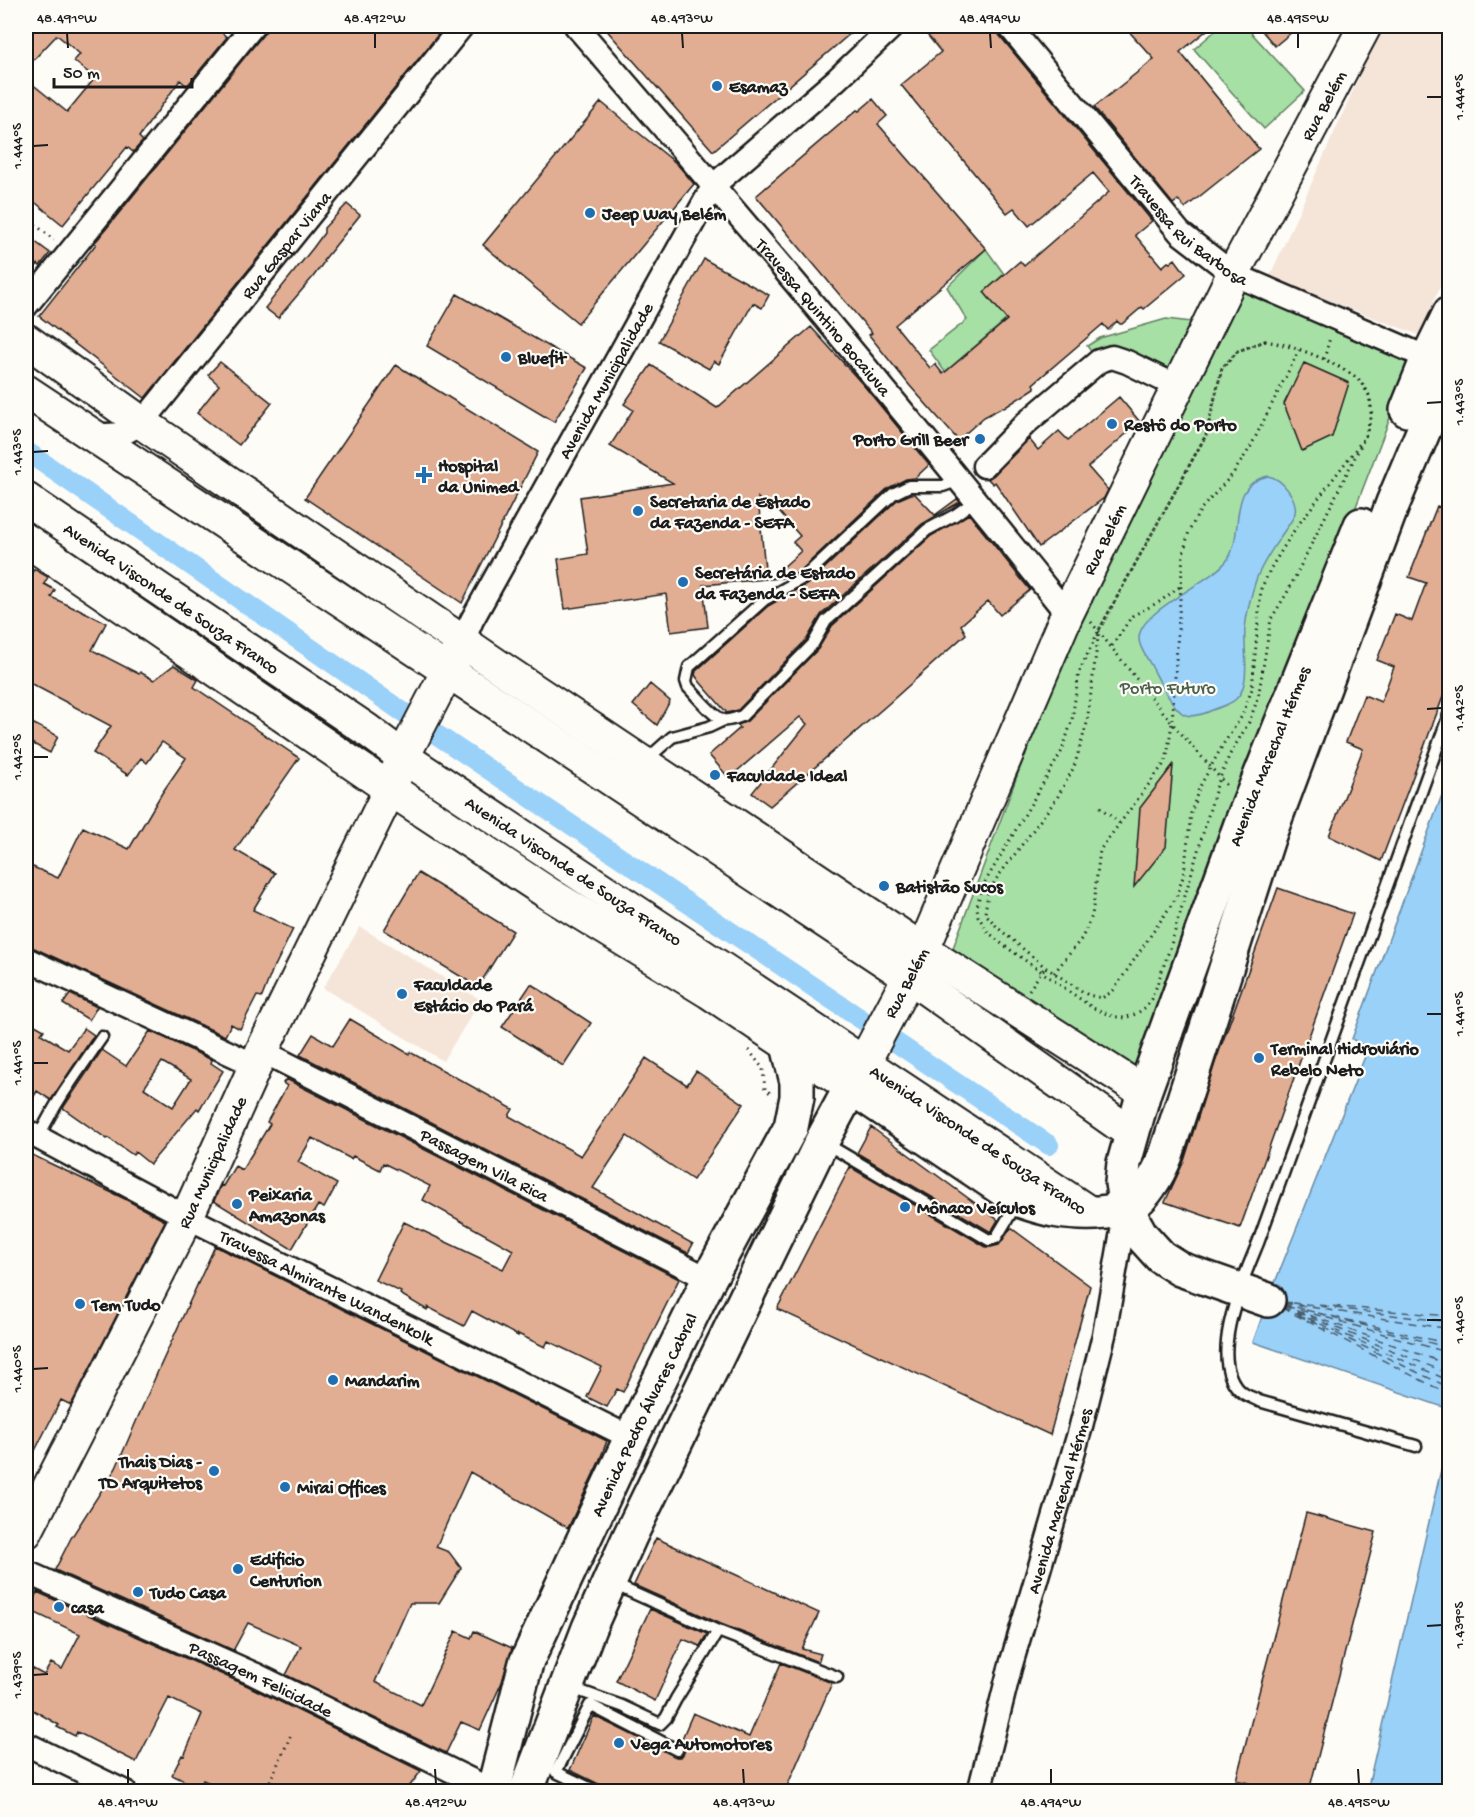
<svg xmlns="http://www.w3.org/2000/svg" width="1475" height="1817" viewBox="0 0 1475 1817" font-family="'Gochi Hand',sans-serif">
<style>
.built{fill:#f5e5d9}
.green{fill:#a6e0a5;stroke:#617e60;stroke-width:1.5}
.water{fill:#9ad1f9;stroke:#6889a1;stroke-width:1.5}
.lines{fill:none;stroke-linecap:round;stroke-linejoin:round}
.canal{stroke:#9ad1f9;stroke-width:20}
.ferry{stroke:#485b69;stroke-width:1.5;stroke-dasharray:8 6;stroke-linecap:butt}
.building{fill:#e1ae93;stroke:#1c1c1c;stroke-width:1.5;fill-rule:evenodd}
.lane-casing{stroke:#1c1c1c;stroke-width:15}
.street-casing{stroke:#1c1c1c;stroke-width:27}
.secondary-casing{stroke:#1c1c1c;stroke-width:36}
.primary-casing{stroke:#1c1c1c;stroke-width:38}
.path{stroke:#1c1c1c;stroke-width:3;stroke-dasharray:1.5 4.5;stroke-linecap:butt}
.lane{stroke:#fdfcf7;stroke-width:10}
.street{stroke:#fdfcf7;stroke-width:22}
.secondary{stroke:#fdfcf7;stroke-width:32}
.primary{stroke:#fdfcf7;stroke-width:33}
.ticks{fill:none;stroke:#1c1c1c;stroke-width:2}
.poi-dot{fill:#1f6fb2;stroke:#fdfcf7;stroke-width:2}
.labels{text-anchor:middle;stroke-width:4.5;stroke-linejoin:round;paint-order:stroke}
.poi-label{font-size:18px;font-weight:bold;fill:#1c1c1c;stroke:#fdfcf7;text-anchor:start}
.street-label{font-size:18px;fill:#1c1c1c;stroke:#fdfcf7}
.park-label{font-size:18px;fill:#4c614c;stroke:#fdfcf7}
.neatline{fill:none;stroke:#1c1c1c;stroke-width:2}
.ticks-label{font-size:15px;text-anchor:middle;fill:#1c1c1c}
</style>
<rect width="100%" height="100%" fill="#fdfcf7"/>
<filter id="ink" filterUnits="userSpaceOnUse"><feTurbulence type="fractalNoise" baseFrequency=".0167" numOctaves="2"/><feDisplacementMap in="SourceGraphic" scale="12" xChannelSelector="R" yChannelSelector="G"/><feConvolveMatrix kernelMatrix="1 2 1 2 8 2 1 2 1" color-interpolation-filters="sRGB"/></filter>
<g filter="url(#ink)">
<path class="built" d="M1382 26H1449V266L1419 335 1269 278Z
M360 927 481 1000 443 1061 323 988Z"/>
<path class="green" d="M1221 26H1245L1305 91 1264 129 1194 49Z
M986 249 1004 274 984 292 1022 306 945 372 929 350 967 320 947 287Z
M1239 283 1416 360 1398 397 1138 1075 950 956 1074 623Z
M1166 319 1191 322 1172 374 1096 358 1087 346 1100 338Z"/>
<path class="water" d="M1268 476C1281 478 1298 498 1295 513 1293 520 1287 527 1283 533 1274 547 1262 563 1256 580 1251 595 1247 612 1245 628 1243 647 1252 685 1236 699 1230 705 1216 708 1208 712 1201 715 1188 718 1182 713 1170 704 1159 680 1152 667 1148 659 1139 648 1139 639 1138 610 1212 583 1228 559 1245 532 1226 485 1268 476Z
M1449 776V1409L1253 1342 1268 1300 1368 1049 1352 1039Z
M1449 1435V1791H1367Z"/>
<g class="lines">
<path class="canal" d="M26 451 394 706 1049 1145"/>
<path class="ferry" d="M1284 1302 1294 1303
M1284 1303 1450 1329
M1293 1303 1450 1322
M1283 1304 1308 1310
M1305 1304 1450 1316
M1283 1306 1450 1365
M1286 1306 1450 1353
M1282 1307 1450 1381
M1282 1308 1450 1395
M1306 1310 1450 1348
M1297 1312 1450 1374
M1318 1313 1450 1344
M1298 1315 1450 1388"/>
</g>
<path class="building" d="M29 26H213L227 37 187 86 180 80 139 137 143 141 133 152 127 147 63 225 26 195V79L67 112 95 78 74 61 80 54 57 35 26 68V30Z
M270 26H445L145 398 39 316 96 244 94 243 98 239Z
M603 26H859L713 151Z
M920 26H996L999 35 1152 221 1135 235 1162 267 1168 262 1170 263 1175 259 1186 274 1144 309 1142 307 1122 324H1120L1117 321 1108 330 1103 324 1033 384 1035 388 1004 408 1003 407 984 417 958 440 910 386 869 335 872 333 756 196 857 110 859 111 873 99 887 116 878 124 986 249 895 325 930 368 935 364 943 374 1007 320 984 292 1020 261 1024 266 1109 192 1093 173 1029 226 1014 208 1007 213 901 85 941 52Z
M1124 26H1212L1180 52 1259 149 1185 208 1178 200 1173 204 1094 107 1154 59Z
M1271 26H1299L1275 46 1263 32Z
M601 102 677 164 694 184 578 323 483 245Z
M347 204 360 215 323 261 324 262 313 277 278 318 265 308 313 248 324 233V228Z
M26 235 50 253 40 266 38 264 26 279Z
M704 259 769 295 762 308 753 303 719 364 714 361 709 369 659 341Z
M457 294 587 368 554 422 427 346Z
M811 327 865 387 929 465 915 478 906 479 888 488 799 572 790 577 770 579 801 551 793 542 800 536 774 506 770 512 758 498 766 579 703 585 708 627 671 632 666 594 565 609 558 559 588 554 580 497 673 483 610 446 633 410 624 404 651 365 717 408Z
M220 362 272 403 239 445 197 413 219 385 208 375Z
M1304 363 1349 383 1332 437 1302 451 1284 404Z
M396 365 538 452 462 603 305 498Z
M1119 397 1140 422 1088 467 1108 490 1104 498 1039 547 995 482 993 484 988 479 994 475 1029 439 1038 450 1059 431 1068 440Z
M911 494H915L935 515 957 499 960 502 922 524 821 615 807 639 738 710 727 713 700 682 695 675 696 671 768 606 808 584 897 500Z
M1437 506 1449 511V681L1381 861 1329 836 1363 749 1346 742 1364 695 1381 702 1394 667 1377 660 1395 614 1412 621 1426 583 1409 577Z
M969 514 1030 590 1000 615 988 601 961 625 966 634 887 705 770 806 752 793 807 724 800 717 729 778 709 755 740 728 738 725 747 721 818 649 832 626 931 536Z
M34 569 48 577 44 584 55 590 51 597 76 609 77 608 106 623 92 650 139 674 140 672 154 680 174 665 198 680 194 687 299 758 235 850 275 873 253 910 293 929 275 966H274L262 997 257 996 240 1029 231 1024 225 1036 32 947 26 946V864L58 878 83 827 129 849 162 793 186 758 162 742 147 763 141 758 128 775 93 753 111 726 26 681V585Z
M650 684 670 701 657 725 633 705Z
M26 720 58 736 50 753 26 740Z
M1173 765 1166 847 1134 887 1140 808Z
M418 873 513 931 478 987 384 930Z
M1278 888 1353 914 1240 1228 1165 1202 1184 1161 1215 1063Z
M531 984 591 1023 563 1066 502 1027Z
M70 994 97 1007 89 1020 63 1004Z
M350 1019 409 1054 410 1052 513 1109 509 1116 581 1156 646 1058 687 1085 696 1071 744 1104 693 1180 627 1136 593 1188 693 1244 688 1253 300 1055 313 1034 333 1046Z
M26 1020 44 1030 41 1034 68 1050 84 1028 94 1035 51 1100 37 1091 26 1110Z
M150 1031 212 1060 211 1063 223 1071 199 1110 197 1108 150 1164 135 1152 133 1155 108 1138 107 1139 63 1108 102 1050 126 1066ZM162 1062 191 1079 173 1107 144 1088Z
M286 1079 679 1279 623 1392 617 1389 607 1407 587 1397 602 1367 548 1341 545 1347 518 1334V1336L472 1311 464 1326 428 1307 427 1310 400 1294 401 1292 375 1280 404 1222 503 1269 513 1250 423 1200 430 1186 383 1163 380 1170 353 1156 351 1159 312 1138 298 1162 337 1184 324 1208 318 1205 292 1249 214 1201 221 1185 223 1186 235 1166 242 1170 270 1124 267 1122 287 1086 283 1083Z
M871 1127 998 1220 991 1232 857 1153Z
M26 1152 125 1199 165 1221 71 1405 61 1400 26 1468Z
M850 1167 986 1247H991L999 1245 1011 1228 1090 1286 1050 1435 777 1309Z
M215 1246 607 1441 598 1464 568 1528 470 1472 436 1547 449 1552 461 1568 439 1603H410L375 1682 421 1705 456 1631 471 1638 474 1631 512 1648 502 1682 480 1730 461 1722 446 1753 286 1675 301 1646 248 1623 234 1649 235 1651 55 1570 71 1538 116 1468 158 1371Z
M1306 1513 1376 1532 1309 1791H1281L1236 1780Z
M656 1538 819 1613 802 1649 821 1654 818 1662 721 1624 634 1585Z
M37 1592 248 1686 421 1771 406 1791H229L203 1780 199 1788 172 1775 182 1755 184 1756 202 1714 169 1698 136 1762 77 1732 75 1736 57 1727 59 1725 26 1706V1665L44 1675 51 1663 62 1669 80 1634 29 1610Z
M650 1609 707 1634 700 1646 683 1639 655 1701 616 1681Z
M781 1663 832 1683 785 1791H606L601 1785 570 1770 594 1716 677 1757H681L684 1753V1746L680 1743 693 1713 749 1737Z"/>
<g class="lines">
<g class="lane-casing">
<path id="lane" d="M960 480 943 486H909L893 494 803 578 764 600 689 667 686 681 688 687C696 695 714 718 724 720 730 721 736 718 742 716L813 644 826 621 833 615 927 530 955 515 976 500
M644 762 672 737 709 727 724 720
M38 1138C56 1101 79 1070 102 1037
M825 1143 989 1240 996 1238 1017 1203
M1416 1446 1259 1401C1254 1398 1247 1396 1243 1393 1204 1364 1244 1277 1258 1243L1450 712
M622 1588 718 1631 837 1677
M569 1687 622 1706 660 1724 666 1718 676 1699 718 1631
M598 1792 556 1772 590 1705 677 1750"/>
</g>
<g class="street-casing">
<g id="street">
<path id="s1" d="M576 26C743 219 908 414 1067 614"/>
<path id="s2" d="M1009 26 1180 233 1233 274 1428 358"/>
<path d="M26 306 253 26"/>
<path id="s3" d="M92 436 122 434 142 423 462 26"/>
<path d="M984 466 1026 423 1099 361 1112 357 1127 362 1178 387"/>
<path id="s4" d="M463 641 472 620 714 185 836 80 893 26"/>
<path d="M26 959 255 1065"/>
<path id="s5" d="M262 1051 709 1279"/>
<path id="s6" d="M26 1131 187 1217 631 1438"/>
<path id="s7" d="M26 1572 254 1674 493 1791"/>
<path d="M26 1744 125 1792"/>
<path id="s8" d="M979 1792 1010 1668 1080 1430 1104 1335 1126 1208"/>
</g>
</g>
<g class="secondary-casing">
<g id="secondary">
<path d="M26 340 142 423 504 670 923 950 1144 1092"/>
<path d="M26 391 921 985 1132 1134"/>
<path id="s9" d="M26 499 367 730 403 757 1090 1213"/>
<path id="s10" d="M26 540 390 789 551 895 709 992 851 1087 923 950 1067 614 1233 274 1365 26"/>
<path id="s11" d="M26 1532 187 1217 262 1051 390 789 403 757 456 655"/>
</g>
</g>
<g class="primary-casing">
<g id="primary">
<path d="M1407 410 1428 358 1450 313"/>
<path id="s12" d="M1268 1300 1180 1269 1161 1257 1141 1235 1126 1208 1122 1183 1124 1163 1144 1092 1241 824 1361 525"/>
<path id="s13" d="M493 1792 526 1663 631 1438 709 1279 791 1127 797 1097V1082L788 1045"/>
<path d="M526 1792 589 1628 630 1536 822 1141 851 1087 1019 1200C1047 1210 1067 1214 1096 1213 1105 1212 1116 1212 1124 1209 1144 1201 1159 1173 1166 1155L1269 835 1393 503 1450 368"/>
</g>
</g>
<path class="path" d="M26 217 54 240
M1265 341C1293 346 1360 366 1369 396 1374 411 1369 423 1365 437L1287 593 1271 619 1258 698 1249 722 1229 756 1216 788 1170 948 1152 999 1146 1007 1136 1014 1124 1018 1112 1016 1093 1008 1002 944 988 932 978 916 977 907 981 889 1062 751 1072 720 1079 672 1099 630 1206 435 1222 368 1238 351Z
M1265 341 1289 345 1324 359 1358 378 1369 395 1372 415 1365 437 1295 529 1272 566 1261 589 1252 689 1242 716 1224 743 1199 788 1191 813 1184 874 1176 898 1113 991 1102 998 1088 995 1045 967 998 928 985 913 988 893 997 878 1057 798 1074 767 1087 723 1099 630 1206 435 1222 368 1238 351Z
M1324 359 1330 338
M1091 622 1172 723 1229 788
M1112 646 1132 616 1159 602 1181 586
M1100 807 1119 823
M1054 973 1082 938 1092 916 1100 850 1163 765 1167 756 1172 723 1183 554 1189 531 1201 509 1232 475 1250 448 1299 350
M1029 990 1045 967
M749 1050 763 1069 765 1089 773 1095
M265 1792 291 1735"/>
<use href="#lane" class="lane"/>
<use href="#street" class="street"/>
<use href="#secondary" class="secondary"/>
<use href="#primary" class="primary"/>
</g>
</g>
<path class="ticks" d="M67 33 68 48M375 33V48M682 33 683 48M990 33 991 48M1298 33V48M1427 97H1442M33 146 48 145M1427 403 1442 402M33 452 48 451M1427 709 1442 708M33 757H48M1427 1014H1442M33 1063H48M1427 1320H1442M33 1369 48 1368M1427 1626 1442 1625M33 1675 48 1674M128 1769V1784M435 1769 436 1784M743 1769 744 1784M1051 1769V1784M1358 1769 1359 1784"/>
<g class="poi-dot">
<circle cx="717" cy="86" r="6"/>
<circle cx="590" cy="213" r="6"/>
<circle cx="506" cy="357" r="6"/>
<circle cx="1112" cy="424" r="6"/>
<circle cx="980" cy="439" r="6"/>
<path d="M421 466h6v6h6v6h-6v6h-6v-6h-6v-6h6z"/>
<circle cx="638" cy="511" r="6"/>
<circle cx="683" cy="582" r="6"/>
<circle cx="715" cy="775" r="6"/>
<circle cx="884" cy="886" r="6"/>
<circle cx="402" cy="994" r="6"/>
<circle cx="1259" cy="1058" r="6"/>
<circle cx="237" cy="1204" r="6"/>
<circle cx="905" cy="1207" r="6"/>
<circle cx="80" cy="1304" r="6"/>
<circle cx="333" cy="1380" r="6"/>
<circle cx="214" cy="1471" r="6"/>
<circle cx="285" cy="1487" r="6"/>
<circle cx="238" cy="1569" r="6"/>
<circle cx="138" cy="1592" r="6"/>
<circle cx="59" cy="1607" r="6"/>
<circle cx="619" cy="1743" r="6"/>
</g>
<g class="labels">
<g class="poi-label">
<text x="729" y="92">Esamaz</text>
<text x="602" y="219">Jeep Way Belém</text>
<text x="518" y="363">Bluefit</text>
<text x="1124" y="430">Restô do Porto</text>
<text x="968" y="445" text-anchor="end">Porto Grill Beer</text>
<text x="438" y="471">Hospital<tspan x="438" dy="21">da Unimed</tspan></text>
<text x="650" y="507">Secretaria de Estado<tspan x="650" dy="21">da Fazenda - SEFA</tspan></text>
<text x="695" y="578">Secretária de Estado<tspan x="695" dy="21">da Fazenda - SEFA</tspan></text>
<text x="727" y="781">Faculdade Ideal</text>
<text x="896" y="892">Batistão Sucos</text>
<text x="414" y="990">Faculdade<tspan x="414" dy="21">Estácio do Pará</tspan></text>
<text x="1271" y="1054">Terminal Hidroviário<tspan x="1271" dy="21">Rebelo Neto</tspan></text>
<text x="249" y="1200">Peixaria<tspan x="249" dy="21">Amazonas</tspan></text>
<text x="917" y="1213">Mônaco Veículos</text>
<text x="92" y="1310">Tem Tudo</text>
<text x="345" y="1386">Mandarim</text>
<text x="202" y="1467" text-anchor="end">Thais Dias -<tspan x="202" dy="21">TD Arquitetos</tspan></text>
<text x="297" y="1493">Mirai Offices</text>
<text x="250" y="1565">Edificio<tspan x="250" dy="21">Centurion</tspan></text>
<text x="150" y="1598">Tudo Casa</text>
<text x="71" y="1613">casa</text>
<text x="631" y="1749">Vega Automotores</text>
</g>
<g class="street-label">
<text dy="6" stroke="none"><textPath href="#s10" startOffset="2080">Rua Belém</textPath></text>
<text dy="6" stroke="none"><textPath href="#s2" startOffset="273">Travessa Rui Barbosa</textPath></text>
<text dy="6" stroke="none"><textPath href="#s3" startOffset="282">Rua Gaspar Viana</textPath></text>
<text dy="6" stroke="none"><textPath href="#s1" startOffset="382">Travessa Quintino Bocaiuva</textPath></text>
<text dy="6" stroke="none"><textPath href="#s4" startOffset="297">Avenida Municipalidade</textPath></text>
<text dy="6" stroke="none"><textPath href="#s10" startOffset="1594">Rua Belém</textPath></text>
<text dy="6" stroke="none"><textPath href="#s9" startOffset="176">Avenida Visconde de Souza Franco</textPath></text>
<text dy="6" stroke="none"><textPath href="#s12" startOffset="654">Avenida Marechal Hérmes</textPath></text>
<text dy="6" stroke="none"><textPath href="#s9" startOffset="662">Avenida Visconde de Souza Franco</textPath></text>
<text dy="6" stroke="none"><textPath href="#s10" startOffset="1108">Rua Belém</textPath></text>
<text dy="6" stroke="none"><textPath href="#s9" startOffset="1148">Avenida Visconde de Souza Franco</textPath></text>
<text dy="6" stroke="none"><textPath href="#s11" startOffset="414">Rua Municipalidade</textPath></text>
<text dy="6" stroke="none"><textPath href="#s5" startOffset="250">Passagem Vila Rica</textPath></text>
<text dy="6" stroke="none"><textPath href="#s6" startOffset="339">Travessa Almirante Wandenkolk</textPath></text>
<text dy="6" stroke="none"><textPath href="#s13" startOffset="408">Avenida Pedro Álvares Cabral</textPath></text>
<text dy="6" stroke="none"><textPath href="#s8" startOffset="302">Avenida Marechal Hérmes</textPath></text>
<text dy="6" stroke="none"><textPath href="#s7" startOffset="258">Passagem Felicidade</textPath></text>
</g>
<g class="park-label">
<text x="1168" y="693">Porto Futuro</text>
</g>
</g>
<rect width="1475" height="1817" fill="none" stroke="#fdfcf7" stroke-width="66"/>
<path d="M54 78v9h138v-9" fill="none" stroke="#1c1c1c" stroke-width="3"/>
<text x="63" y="78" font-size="18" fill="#1c1c1c" stroke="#fdfcf7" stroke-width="4.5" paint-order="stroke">50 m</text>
<rect x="33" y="33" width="1409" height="1751" class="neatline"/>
<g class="ticks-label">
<text x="67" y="22">48.491°W</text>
<text x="375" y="22">48.492°W</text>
<text x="682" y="22">48.493°W</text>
<text x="990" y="22">48.494°W</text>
<text x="1298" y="22">48.495°W</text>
<text transform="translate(1458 97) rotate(-90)" y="5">1.444°S</text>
<text transform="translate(16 146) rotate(-90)" y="5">1.444°S</text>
<text transform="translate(1458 402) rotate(-90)" y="5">1.443°S</text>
<text transform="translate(16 452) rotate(-90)" y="5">1.443°S</text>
<text transform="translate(1458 708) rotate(-90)" y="5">1.442°S</text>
<text transform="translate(16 757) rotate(-90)" y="5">1.442°S</text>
<text transform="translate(1458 1014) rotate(-90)" y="5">1.441°S</text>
<text transform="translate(16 1063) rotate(-90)" y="5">1.441°S</text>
<text transform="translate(1458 1320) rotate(-90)" y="5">1.440°S</text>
<text transform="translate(16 1369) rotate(-90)" y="5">1.440°S</text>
<text transform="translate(1458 1625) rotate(-90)" y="5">1.439°S</text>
<text transform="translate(16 1675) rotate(-90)" y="5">1.439°S</text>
<text x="128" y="1806">48.491°W</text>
<text x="436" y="1806">48.492°W</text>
<text x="744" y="1806">48.493°W</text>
<text x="1051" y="1806">48.494°W</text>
<text x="1359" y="1806">48.495°W</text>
</g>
</svg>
